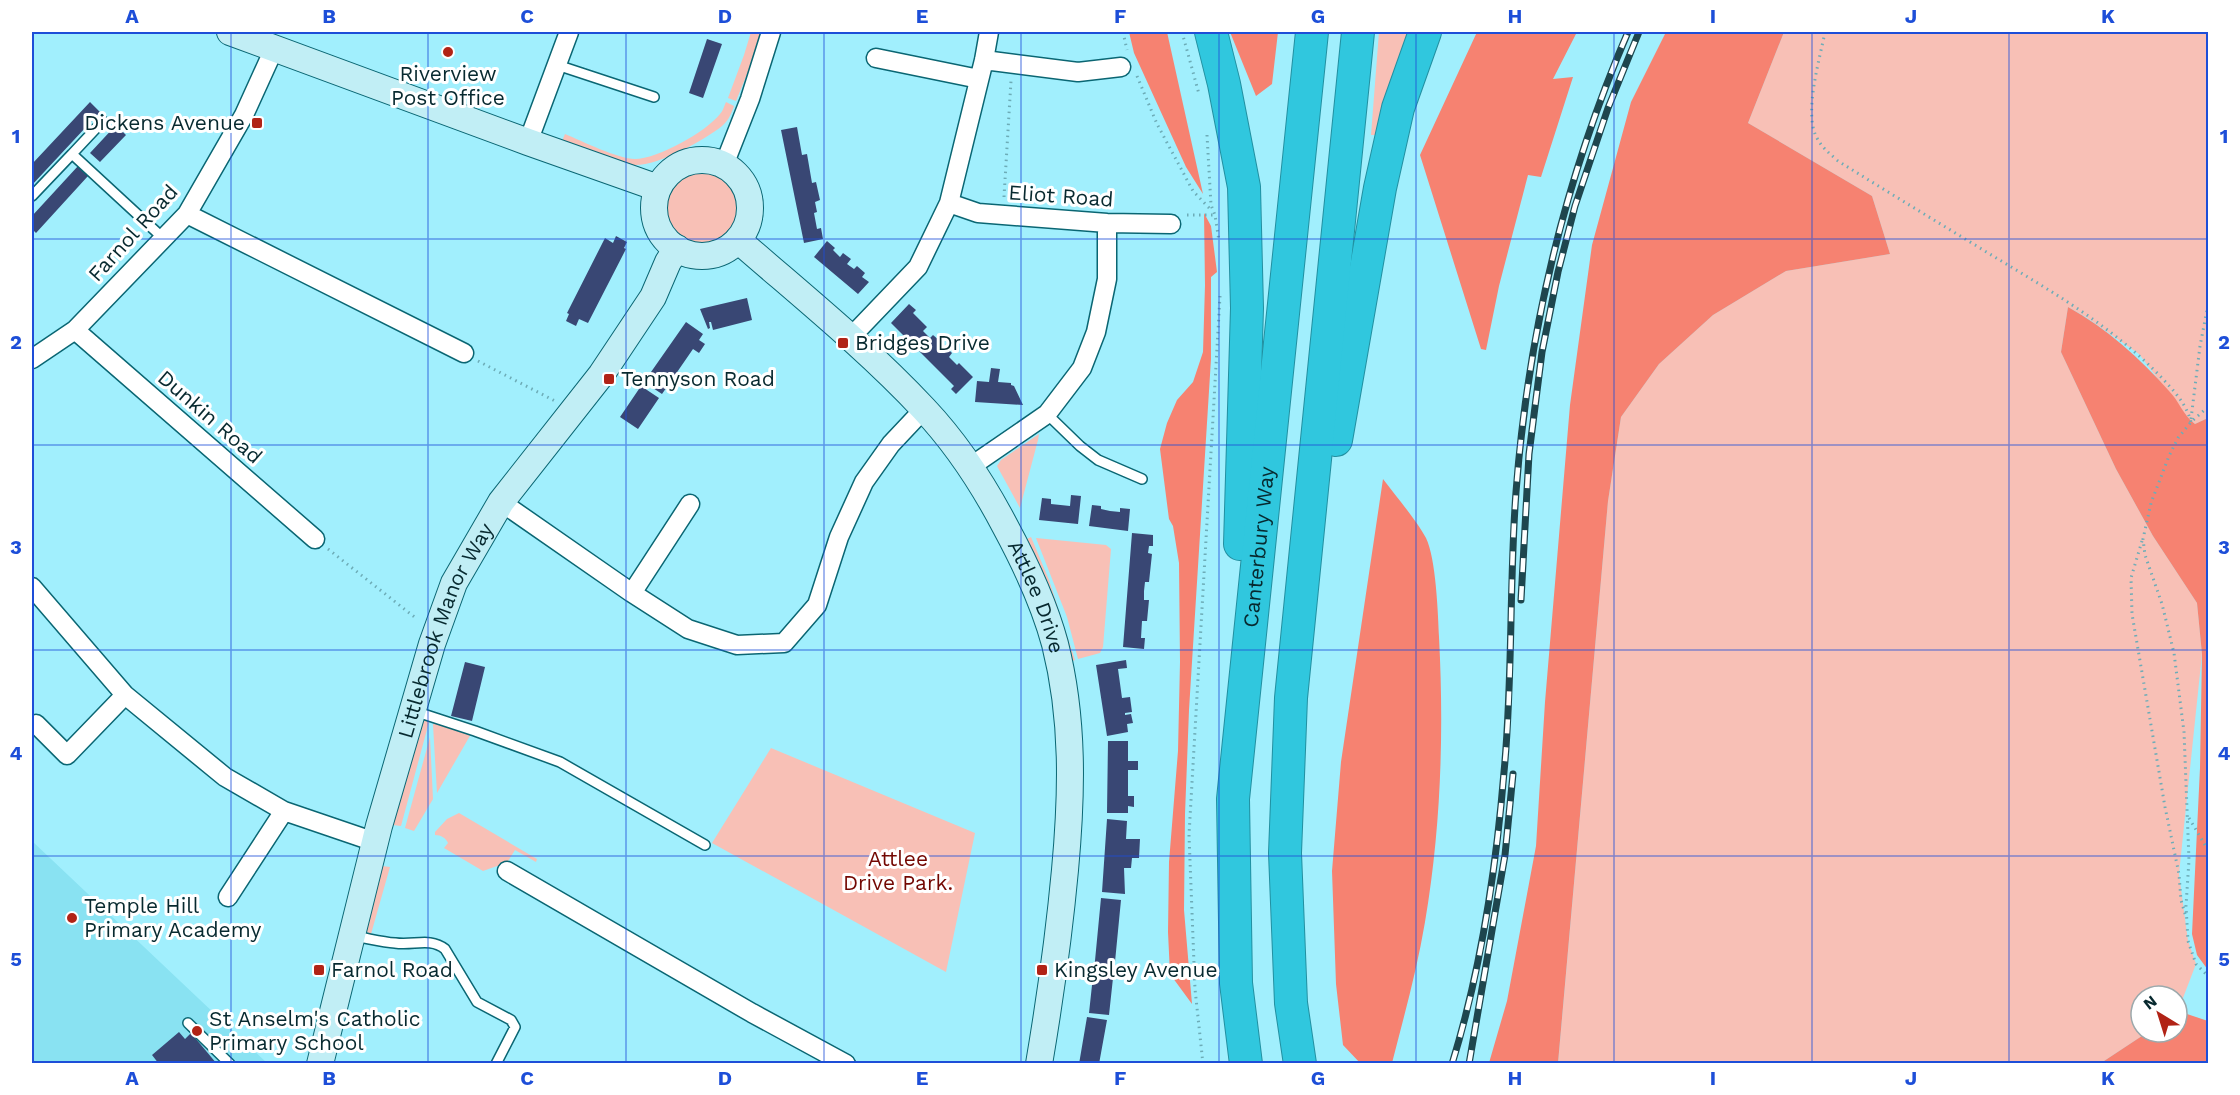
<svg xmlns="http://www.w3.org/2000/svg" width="2240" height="1095" viewBox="0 0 2240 1095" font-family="'Work Sans',sans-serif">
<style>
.built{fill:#89e2f2}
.green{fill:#f8c0b6}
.forest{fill:#f68271}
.building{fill:#394774}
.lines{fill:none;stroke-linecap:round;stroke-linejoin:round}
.lane-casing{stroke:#0a6673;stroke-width:12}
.street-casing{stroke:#0a6673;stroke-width:21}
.secondary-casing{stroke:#0a6673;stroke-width:28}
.highway-casing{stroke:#2290a1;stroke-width:34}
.path{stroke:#6dacb7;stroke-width:3;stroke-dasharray:1.5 4.5;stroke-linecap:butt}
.lane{stroke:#fff;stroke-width:9}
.street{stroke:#fff;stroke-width:18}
.secondary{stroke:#c1eef5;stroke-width:26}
.highway{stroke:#30c7de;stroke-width:32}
.rail-casing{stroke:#1e464e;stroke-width:7}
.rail{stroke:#fff;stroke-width:4.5;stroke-dasharray:14;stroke-linecap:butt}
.grid{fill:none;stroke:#1d4ed8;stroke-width:1.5;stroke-opacity:0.55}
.poi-dot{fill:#b12316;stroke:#fff;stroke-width:2}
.labels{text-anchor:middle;stroke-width:6;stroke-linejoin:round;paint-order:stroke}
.poi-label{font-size:21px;fill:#07292f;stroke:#fff;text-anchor:start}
.street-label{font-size:21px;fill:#07292f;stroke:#fff}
.park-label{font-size:21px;fill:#730702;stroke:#fff}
.neatline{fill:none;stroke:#1d4ed8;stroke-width:2}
.grid-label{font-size:20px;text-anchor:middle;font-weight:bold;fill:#1d4ed8}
</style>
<rect width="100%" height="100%" fill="#a1effd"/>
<path class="built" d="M32 841 198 998 267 1063H32Z"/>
<path class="green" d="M751 32H761L752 62 736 101 728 98 744 55Z
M1379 32H1411L1379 135H1371Z
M1784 32H2208V418L2195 424 2188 418 2139 354 2086 317 2068 307 2061 352 2116 469 2153 536 2197 603 2202 654 2179 874 2188 941 2196 964 2178 1011 2177 996H2141V1032H2148L2101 1063 1558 1064 1608 501 1621 417 1659 364 1713 315 1786 271 1890 254 1872 196 1748 123Z
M726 102 734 106C731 114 729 120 722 126 705 140 656 167 633 165 614 163 582 148 562 141L565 134C582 141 618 159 635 159 657 159 706 132 720 114 723 111 724 106 726 102Z
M660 209a41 41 0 1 1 82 0a41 41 0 1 1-82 0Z
M1039 434 1038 440 1020 508 997 466 1001 460Z
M1031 537 1049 580 1075 660 1067 663 1023 541Z
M1036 538 1106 545 1111 549 1103 647 1100 653 1078 659 1067 617Z
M421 719 429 722 401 826 393 825Z
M434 723 471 734 437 793 433 725Z
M430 737 433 799 414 831 405 828Z
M771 748 975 833 946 972 712 843Z
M459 813 537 859 536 862 515 850 505 866H497L483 871 444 848 448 843C446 838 441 835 435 835V832L447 819Z
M382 866 390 867 371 934 365 931Z"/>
<path class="forest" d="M1129 32H1167L1203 194 1186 167 1134 53Z
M1230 32H1278L1272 84 1256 96Z
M1477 32H1577L1553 79 1573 77 1541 177 1528 175 1499 286 1486 350 1481 349 1420 155Z
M1666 32H1784L1748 123 1872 196 1890 254 1786 271 1713 315 1659 364 1621 417 1608 501 1558 1063H1489L1507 1001 1536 846 1545 702 1570 405 1592 245 1631 102Z
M1204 213 1211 226 1217 272 1211 277V359L1189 710 1185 814 1184 910 1192 1004 1170 974 1168 932 1169 862 1178 751 1180 662 1179 563 1173 526 1169 519 1160 449 1167 423 1177 400 1193 382 1203 352 1205 285Z
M2068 307C2106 328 2140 358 2169 391 2179 401 2183 415 2195 424L2208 418V970L2197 955 2192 934 2200 768 2202 654 2197 603 2153 536 2116 469 2061 352Z
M1383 479C1395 495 1417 521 1426 538 1436 559 1438 612 1439 637 1444 732 1441 828 1425 922 1417 970 1404 1016 1392 1063L1361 1064 1343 1045 1336 984 1332 871 1341 762Z
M2178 1011 2208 1021V1063H2101L2148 1032H2177Z"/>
<path class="building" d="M707 39 722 44 703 98 689 93Z
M90 102 100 112 32 185V164Z
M116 125 126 135 100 162 90 153Z
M797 127 802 155 807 154 812 183 816 182 820 200 815 202 817 212 814 213 817 229 821 228 823 239 804 243 781 130Z
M78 166 88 176 36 233 32 229V216Z
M616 236 627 242 624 248 626 249 588 323 579 319 576 326 566 321 569 314 567 313 605 238 613 243Z
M827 241 835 248 833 250 840 257 843 253 851 259 847 264 854 269 857 266 865 273 862 277 869 282 858 294 814 257Z
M747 298 752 320 713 330 711 322H709L710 328 708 329 700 309Z
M909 304 916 310 913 313 927 327 923 331 930 338 933 335 940 341 937 344 944 351 947 348 952 353 949 357 957 365 959 363 973 377 956 394 951 389 954 386 891 323Z
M686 322 703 334 699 340 705 344 699 353 693 349 662 394 644 382Z
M991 368 1000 369 998 382 1011 383V385L1014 386 1023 405 975 402 977 381 989 382Z
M641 386 659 398 638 429 620 417Z
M1071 495 1081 496 1078 524 1039 520 1042 498 1051 499V504L1070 506Z
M1092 505 1101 506V509L1110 511 1120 512V508L1130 509 1128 531 1089 526Z
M1132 533 1153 535V546H1149L1148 553 1152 554 1149 582H1145L1144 591V600H1149L1147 621H1142L1141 638H1145L1144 649 1123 647Z
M1126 660 1127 668 1118 669 1122 698 1130 697 1132 712 1125 713V715L1131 714 1133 723 1127 724 1128 732 1107 736 1096 665Z
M465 662 485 667 472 721 451 716Z
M1108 741H1128V761H1138V770H1128V796H1134V807L1128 806V813H1107Z
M1107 819 1127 821 1126 839H1140L1139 858H1132L1131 868H1124L1125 894 1102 892Z
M1101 898 1121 900 1114 972 1094 971Z
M1093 976 1113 978 1109 1015 1089 1013Z
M1087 1017 1107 1020 1099 1064H1079Z
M179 1032 185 1039 191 1033 217 1064H159L152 1055Z"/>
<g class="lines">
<g class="lane-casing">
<path id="lane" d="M557 65 654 97
M72 154 103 121
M32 196 72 154 163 238
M1047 414 1080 446 1098 460 1142 479
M414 711 475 731 560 762 705 845
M353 936C367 938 381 942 395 943 413 946 430 937 445 949L477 1002 511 1020 515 1027 496 1064
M188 1023 230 1064"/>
</g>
<g class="street-casing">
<path id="street" d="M876 58 979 79
M984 60 1078 72 1121 67
M528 142 569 32
M724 165 750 99 771 32
M949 203 978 213 1107 223 1171 224
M187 214 464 353
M75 330 315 539
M851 337 918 267 949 203 984 60 989 32
M32 359 75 330 187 214 244 115 274 49
M970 467 1047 414 1082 368 1096 332 1107 279V223
M501 502 632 593 688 629 737 645 784 643 817 605 839 537 864 482 891 444 924 409
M32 587 125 695 225 777 284 811 375 842
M632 593 690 504
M36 724 67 755 125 695
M507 871 752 1013 846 1064
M228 897 284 811"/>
</g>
<g class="secondary-casing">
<g id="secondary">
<path d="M230 32 528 142 658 188"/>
<circle cx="702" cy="208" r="48"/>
<path id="s1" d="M738 240C801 295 867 348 924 409 957 444 983 484 1005 526 1025 563 1044 603 1055 644 1074 719 1072 794 1065 870 1059 935 1050 999 1039 1064"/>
<path id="s2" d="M320 1064 379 826 432 644 454 583 501 502 601 375 653 297 668 262 677 248"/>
</g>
</g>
<g class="highway-casing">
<g id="highway">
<path d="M1211 32 1224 84 1244 187 1247 308 1240 544"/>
<path d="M1336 440 1380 188 1398 108 1425 32"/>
<path id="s3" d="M1246 1064 1236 983 1233 799 1312 32"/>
<path d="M1300 1064 1291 1003 1285 853 1291 698 1358 32"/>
</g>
</g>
<path class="path" d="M1123 32 1127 50
M1182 32 1199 94
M1825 32C1820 58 1804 111 1816 136 1821 147 1829 153 1838 161 1883 189 1929 217 1975 245 2040 285 2107 321 2161 377 2174 391 2186 403 2191 422
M1137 76 1157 124 1193 191 1212 211
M1207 135 1211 205 1215 215 1219 241
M1004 197 1011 81
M1187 215H1215
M478 361 555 401
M2208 407 2191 422 2178 438 2169 456 2151 503 2143 539 2145 555 2162 604 2174 653 2184 732 2189 860 2186 906 2188 941 2196 964 2208 976
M2191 419 2200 346 2208 305
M2142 541 2131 578 2132 614 2165 807 2179 874 2181 900 2186 917
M328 549 417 619
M2189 818 2208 850
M1203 1064 1195 989 1189 835 1220 296"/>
<use href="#lane" class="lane"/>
<use href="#street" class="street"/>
<use href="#secondary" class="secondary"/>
<use href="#highway" class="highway"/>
<g class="rail-casing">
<path id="rail" d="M1521 600 1529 454 1542 352 1558 272 1575 206 1608 108 1639 32
M1452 1064C1481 970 1496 870 1504 772 1513 679 1509 585 1516 492 1528 333 1565 178 1628 32
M1469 1064 1505 855 1513 774"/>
</g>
<use href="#rail" class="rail"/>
</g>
<path class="grid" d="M231 32V1064M428 32V1064M626 32V1064M824 32V1064M1021 32V1064M1219 32V1064M1416 32V1064M1614 32V1064M1812 32V1064M2009 32V1064M32 239H2208M32 445H2208M32 650H2208M32 856H2208"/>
<g class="poi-dot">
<circle cx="448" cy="52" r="6"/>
<rect x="251" y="117" width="12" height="12" rx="3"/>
<rect x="837" y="337" width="12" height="12" rx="3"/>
<rect x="603" y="373" width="12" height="12" rx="3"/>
<circle cx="72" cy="918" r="6"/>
<rect x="313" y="964" width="12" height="12" rx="3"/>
<rect x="1036" y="964" width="12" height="12" rx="3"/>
<circle cx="197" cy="1031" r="6"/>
</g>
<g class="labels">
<g class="poi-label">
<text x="448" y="81" text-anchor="middle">Riverview<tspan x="448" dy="24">Post Office</tspan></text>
<text x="245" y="130" text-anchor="end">Dickens Avenue</text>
<text x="855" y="350">Bridges Drive</text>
<text x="621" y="386">Tennyson Road</text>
<text x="84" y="913">Temple Hill<tspan x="84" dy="24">Primary Academy</tspan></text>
<text x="331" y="977">Farnol Road</text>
<text x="1054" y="977">Kingsley Avenue</text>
<text x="209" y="1026">St Anselm's Catholic<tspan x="209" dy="24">Primary School</tspan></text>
</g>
<g class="street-label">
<text transform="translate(1061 196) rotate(4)" y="7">Eliot Road</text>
<text transform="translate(133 233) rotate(-48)" y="7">Farnol Road</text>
<text transform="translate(210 417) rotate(41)" y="7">Dunkin Road</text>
<text dy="7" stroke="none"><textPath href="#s3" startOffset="519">Canterbury Way</textPath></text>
<text dy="7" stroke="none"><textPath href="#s1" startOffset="472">Attlee Drive</textPath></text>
<text dy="7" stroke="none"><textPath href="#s2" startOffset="452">Littlebrook Manor Way</textPath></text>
</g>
<g class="park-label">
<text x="898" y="866">Attlee<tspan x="898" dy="24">Drive Park.</tspan></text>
</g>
</g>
<rect width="2240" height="1095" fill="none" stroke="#ffffff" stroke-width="66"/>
<g transform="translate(2159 1014) rotate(322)"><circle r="28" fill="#ffffff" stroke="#9ca9ac" stroke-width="1.5"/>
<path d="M0-4.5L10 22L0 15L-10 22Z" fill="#b12316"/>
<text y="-9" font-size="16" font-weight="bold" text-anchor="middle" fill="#07292f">N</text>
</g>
<rect x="33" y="33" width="2174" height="1029" class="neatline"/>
<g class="grid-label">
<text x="132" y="23">A</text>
<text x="329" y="23">B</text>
<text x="527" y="23">C</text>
<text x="725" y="23">D</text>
<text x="922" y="23">E</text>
<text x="1120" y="23">F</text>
<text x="1318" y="23">G</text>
<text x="1515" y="23">H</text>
<text x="1713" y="23">I</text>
<text x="1911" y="23">J</text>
<text x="2108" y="23">K</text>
<text x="16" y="143">1</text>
<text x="2224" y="143">1</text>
<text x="16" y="349">2</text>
<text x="2224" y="349">2</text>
<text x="16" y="554">3</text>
<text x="2224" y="554">3</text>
<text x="16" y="760">4</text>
<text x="2224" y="760">4</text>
<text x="16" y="966">5</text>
<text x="2224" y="966">5</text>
<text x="132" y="1085">A</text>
<text x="329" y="1085">B</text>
<text x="527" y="1085">C</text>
<text x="725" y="1085">D</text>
<text x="922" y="1085">E</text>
<text x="1120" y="1085">F</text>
<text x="1318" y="1085">G</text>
<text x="1515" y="1085">H</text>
<text x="1713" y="1085">I</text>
<text x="1911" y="1085">J</text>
<text x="2108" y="1085">K</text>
</g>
</svg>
